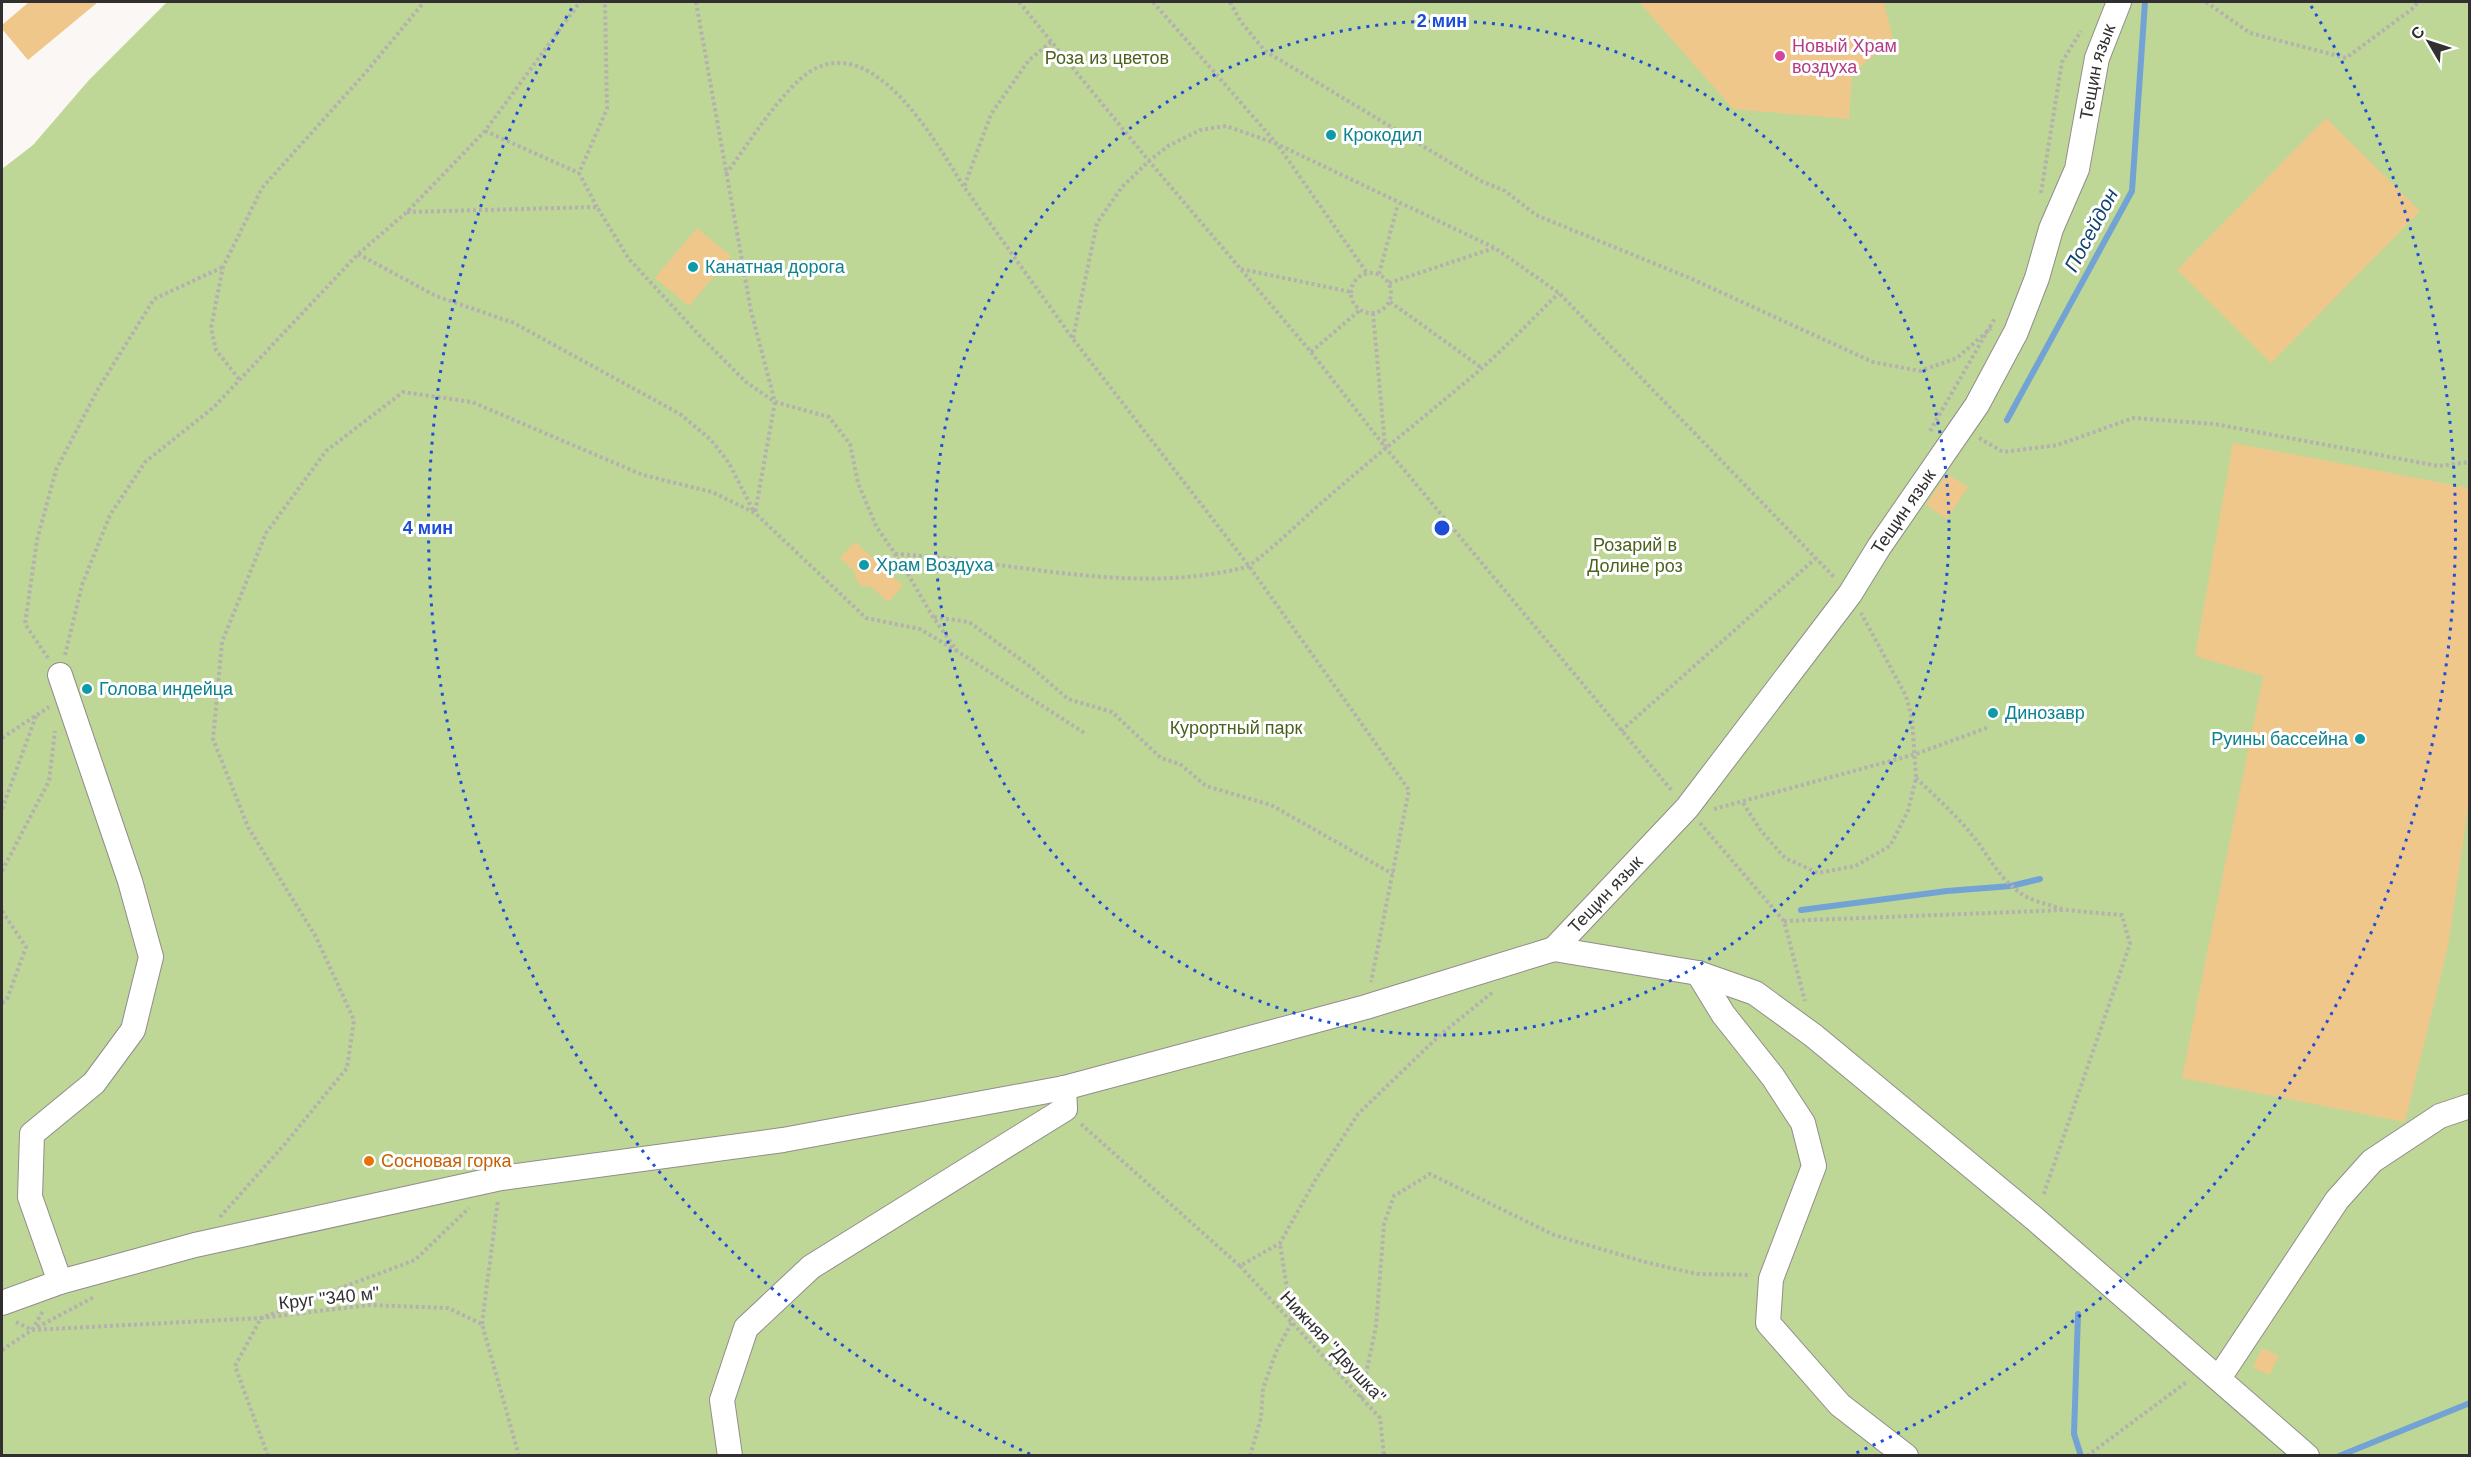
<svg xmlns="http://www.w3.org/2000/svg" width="2471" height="1457" viewBox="0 0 2471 1457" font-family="Arial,sans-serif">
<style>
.green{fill:#bed797}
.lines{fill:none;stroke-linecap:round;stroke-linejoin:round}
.stream{stroke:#73a2d5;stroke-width:6}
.building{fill:#efc78a}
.minor-casing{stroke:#908d8b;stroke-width:26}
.path{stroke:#b4b1af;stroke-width:4;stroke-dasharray:3 3;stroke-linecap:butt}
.minor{stroke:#fff;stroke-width:24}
.ring{fill:none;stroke:#1d4ed8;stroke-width:3;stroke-dasharray:3 6}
.hotel-dot{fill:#d1479c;stroke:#fff;stroke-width:2}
.culture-dot{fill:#0f9aa8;stroke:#fff;stroke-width:2}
.food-dot{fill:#e8710a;stroke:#fff;stroke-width:2}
.labels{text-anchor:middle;stroke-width:6;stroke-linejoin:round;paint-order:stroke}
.hotel-label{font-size:18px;fill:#b23c85;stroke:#fff;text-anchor:start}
.park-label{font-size:18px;fill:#4b611e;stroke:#fff}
.street-label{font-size:18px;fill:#312f2f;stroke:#fff}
.culture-label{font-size:18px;fill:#0d838f;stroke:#fff;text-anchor:start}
.food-label{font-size:18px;fill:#c56008;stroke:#fff;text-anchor:start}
.water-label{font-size:20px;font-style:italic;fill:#104271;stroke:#fff}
.centre{fill:#1d4ed8;stroke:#fff;stroke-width:3}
.ring-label{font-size:18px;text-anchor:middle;font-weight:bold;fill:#1d4ed8;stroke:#fff;stroke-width:6;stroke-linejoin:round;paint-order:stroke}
</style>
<rect width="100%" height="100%" fill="#fbf7f5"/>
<path class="green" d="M167 2H2469V1455L2 1456V169L33 145 89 80Z"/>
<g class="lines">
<path class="stream" d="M2007 420 2132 191 2145 2
M1801 910 1947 891 2011 886 2040 879
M2078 1314 2074 1434 2081 1456
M2339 1456 2470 1403"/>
</g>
<path class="building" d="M29 2H98L28 60 2 29V25Z
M1639 2H1884L1893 39 1852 74 1849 119 1733 109Z
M2326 118 2420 211 2271 363 2177 270Z
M697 228 731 256 689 306 655 278Z
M2233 443 2469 488V802L2448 946 2405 1122 2182 1078 2263 676 2195 656Z
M1947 474 1968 487 1947 519 1926 505Z
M855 542 903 586 888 602 873 588 860 585 855 577V572L840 558Z
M2262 1348 2279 1356 2269 1375 2253 1367Z"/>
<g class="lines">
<g class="minor-casing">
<g id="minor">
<path id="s1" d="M1554 949 1687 808 1850 594 1879 547 1977 405 2016 332 2037 278 2051 229 2077 169 2097 58 2119 2"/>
<path d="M1698 973 1723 1014 1773 1077 1803 1123 1814 1166 1771 1279 1768 1323 1840 1405 1906 1456"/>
<path d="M60 1282 30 1197 32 1134 94 1083 133 1030 151 957 130 881 60 675"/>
<path d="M2 1303 60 1282 195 1245 501 1178 783 1140 1064 1088 1366 1007 1554 949 1698 973 1755 993 1814 1036 2035 1219 2307 1456"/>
<path d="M2219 1378 2337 1200 2372 1161 2440 1116 2470 1106"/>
<path d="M730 1456 722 1400 746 1328 811 1267 1065 1109 1064 1088"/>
</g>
</g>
<path class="path" d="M696 2 751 311 775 402 755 513
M1019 2 1149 161 1311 352 1385 447 1673 792
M1153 2 1277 144 1495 248 1559 293 1835 578
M1230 2 1241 22 1265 51 1481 181 1505 191 1536 215 1692 279 1873 362 1920 371 1957 358 1991 328
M2206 2 2250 33 2346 58 2412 9 2418 2
M1051 42 1029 60 991 114 964 187 1073 339 1249 566 1409 790 1371 982
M485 131 579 173
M726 174C746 147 784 87 811 71 875 32 937 144 964 187
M2041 193 2062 62 2081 31
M597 207 579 173 607 109 605 2
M407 212 597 207 629 259 699 335 746 382 775 402 829 417 850 444 858 483 876 526 902 564 933 617 957 651 1086 734
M358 254 436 296 514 323 680 414 711 440 729 463 754 512
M1241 269 1351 292
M1351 293a20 20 0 1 1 40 0a20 20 0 1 1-40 0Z
M1379 274 1398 204
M1389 283 1494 248
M1390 302 1482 368
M1373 313 1385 446
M1073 338 1097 223 1122 187 1149 161 1168 146 1200 130 1226 126 1277 144 1367 273
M1311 352 1360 310
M239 379 216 350 211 328 223 267 262 188 367 71 424 2
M1930 431 1995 318
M1979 438 2003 452 2058 445 2133 418 2215 424 2438 466 2470 462
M895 554C1011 560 1130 597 1246 567 1256 564 1306 516 1318 506 1371 459 1427 415 1481 369 1508 345 1533 318 1559 293
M934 617 969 622 1031 667 1068 699 1112 712 1161 758 1180 764 1206 786 1271 805 1393 874
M65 655 82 585 110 515 145 462 214 407 358 254 407 212 485 131 580 2
M48 658 25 624 37 540 56 470 98 389 154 299 223 267
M1621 731 1816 558
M2 738 49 707
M1916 778C1935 796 1955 814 1972 835 1988 854 1997 876 2019 892 2030 901 2048 904 2062 909
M1743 803 1761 831 1785 858 1818 873 1855 866 1890 846 1908 811 1916 778 1912 718 1906 696 1861 613
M2 809 36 716
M1714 809 1916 754 1989 727
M1700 823 1784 921 1805 1001
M2 871 49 781 55 731
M2 911 26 947 7 999 2 1003
M1784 921 2065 910 2122 915 2130 944 2043 1196
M1081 1124 1240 1266 1280 1243 1316 1179 1358 1114 1440 1035 1493 992
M220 1217 284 1145 347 1068 354 1020 316 937 248 827 213 739 222 642 266 533 326 451 403 392 472 402 643 475 712 492 755 513 866 618 920 629 957 651
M1240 1266 1380 1418 1384 1456
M16 1322 32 1330 261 1318 415 1260 469 1208
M482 1324 498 1199
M32 1330 94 1297
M2 1350 32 1330 43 1311
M1361 1398 1376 1326 1384 1224 1394 1196 1430 1174 1554 1235 1645 1262 1697 1274 1751 1275
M268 1456 235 1366 261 1318 369 1305 448 1308 482 1324 519 1456
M1250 1456 1261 1418 1263 1388 1277 1350 1292 1322 1280 1243
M2087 1456 2188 1381"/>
<use href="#minor" class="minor"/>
</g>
<g class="ring">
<circle cx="1442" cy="528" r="507"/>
<path d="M1030 1454A1014 1014 0 0 1 573 6M2311 6A1014 1014 0 0 1 1854 1454"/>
</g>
<circle class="hotel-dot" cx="1780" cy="56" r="6"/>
<g class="culture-dot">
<circle cx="1331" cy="135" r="6"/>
<circle cx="693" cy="267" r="6"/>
<circle cx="864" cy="565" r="6"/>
<circle cx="87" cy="689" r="6"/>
<circle cx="1993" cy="713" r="6"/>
<circle cx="2360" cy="739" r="6"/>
</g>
<circle class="food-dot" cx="369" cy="1161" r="6"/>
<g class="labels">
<g class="hotel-label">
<text x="1792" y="52">Новый Храм<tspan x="1792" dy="21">воздуха</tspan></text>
</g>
<g class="park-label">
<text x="1107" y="64">Роза из цветов</text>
<text x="1635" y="551">Розарий в<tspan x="1635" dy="21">Долине роз</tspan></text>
<text x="1236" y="734">Курортный парк</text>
</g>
<g class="street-label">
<text dy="6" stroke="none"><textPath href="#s1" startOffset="1047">Тещин язык</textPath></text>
<text dy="6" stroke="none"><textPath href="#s1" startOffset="561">Тещин язык</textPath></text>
<text dy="6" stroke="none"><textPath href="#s1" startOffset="75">Тещин язык</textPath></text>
<text transform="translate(329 1298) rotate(-6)" y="6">Круг "340 м"</text>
<text transform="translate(1333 1347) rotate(47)" y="6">Нижняя "Двушка"</text>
</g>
<g class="culture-label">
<text x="1343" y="141">Крокодил</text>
<text x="705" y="273">Канатная дорога</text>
<text x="876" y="571">Храм Воздуха</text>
<text x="99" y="695">Голова индейца</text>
<text x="2005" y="719">Динозавр</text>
<text x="2348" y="745" text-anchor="end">Руины бассейна</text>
</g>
<g class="food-label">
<text x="381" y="1167">Сосновая горка</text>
</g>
<g class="water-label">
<text transform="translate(2091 230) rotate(-62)" y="7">Посейдон</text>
</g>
</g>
<circle cx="1442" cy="528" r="9" class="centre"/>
<g class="ring-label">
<text x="1442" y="27">2 мин</text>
<text x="428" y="534">4 мин</text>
</g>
<rect width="2471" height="1457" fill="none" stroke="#312f2f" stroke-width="6"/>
<g transform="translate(2429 42) rotate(309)" stroke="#ffffff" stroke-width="4.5" paint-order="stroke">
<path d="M0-4.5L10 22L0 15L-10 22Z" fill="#312f2f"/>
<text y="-9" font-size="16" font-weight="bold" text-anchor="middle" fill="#312f2f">С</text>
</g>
</svg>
